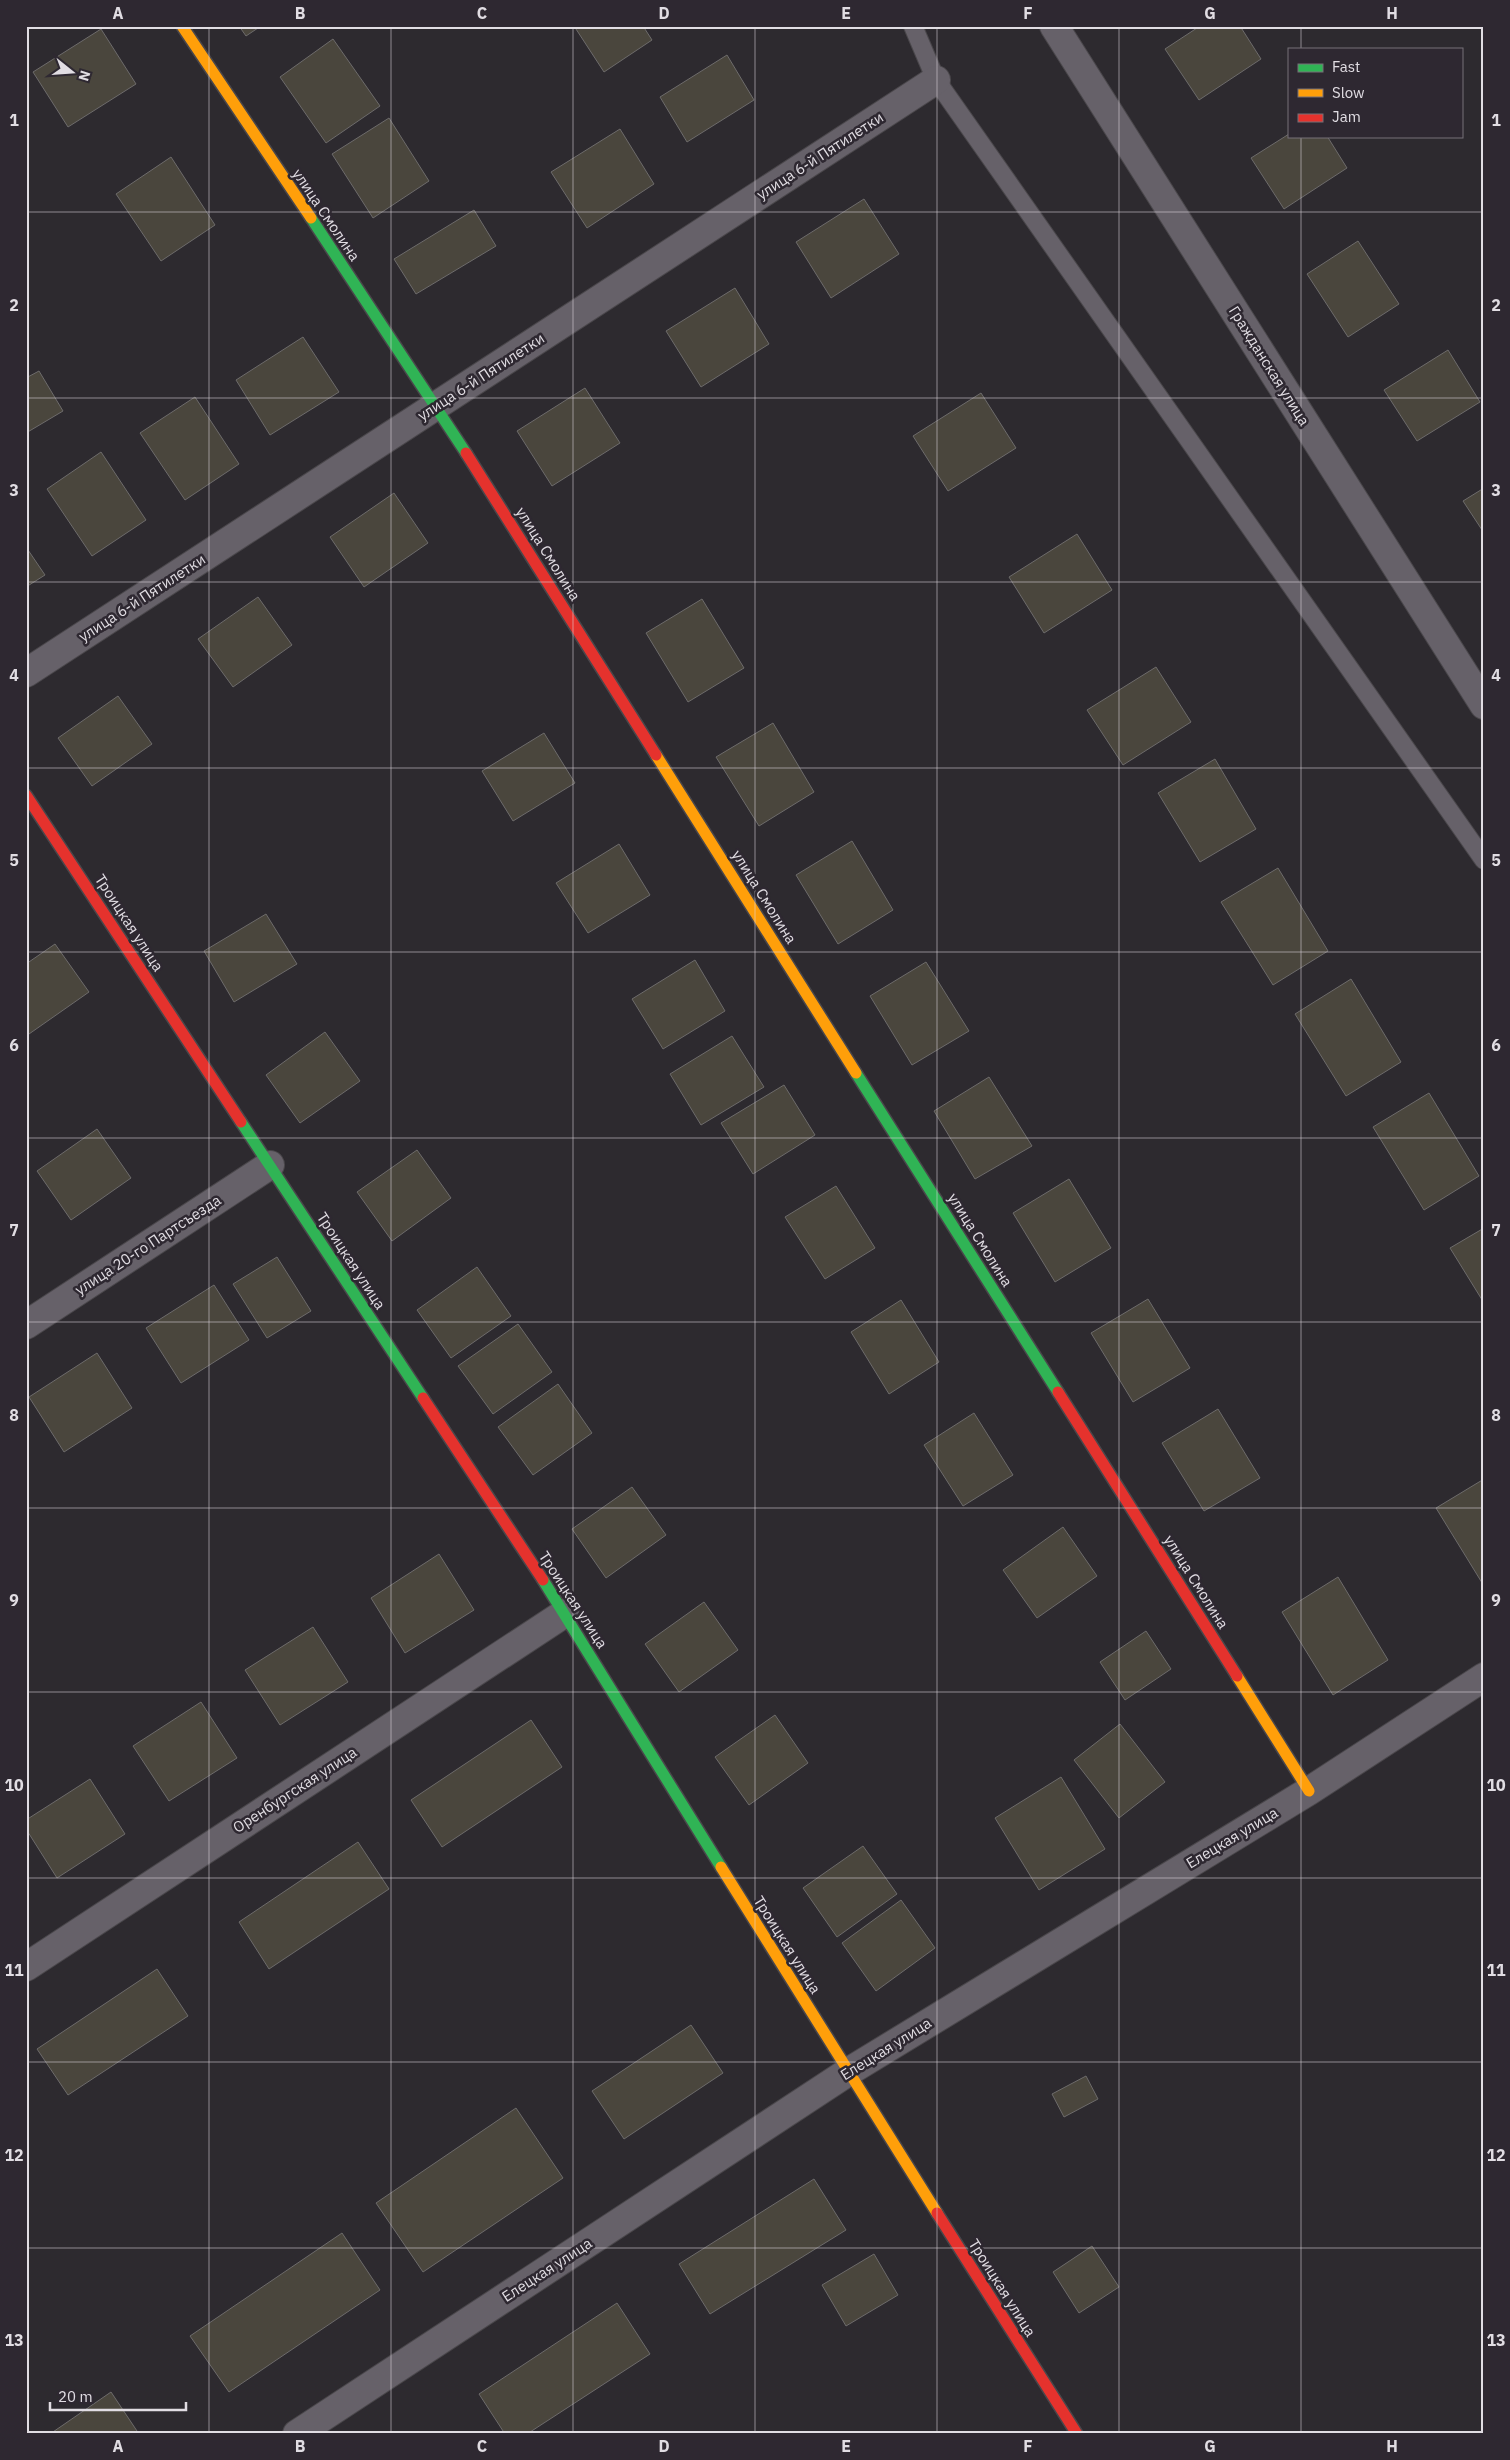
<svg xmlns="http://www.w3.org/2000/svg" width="1510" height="2460" viewBox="0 0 1510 2460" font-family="'IBM Plex Sans',sans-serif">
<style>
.building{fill:#4a463d;stroke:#6d6b6b}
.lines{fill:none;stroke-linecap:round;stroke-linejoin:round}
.lane-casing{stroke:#4a474b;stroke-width:20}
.street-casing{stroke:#4a474b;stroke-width:30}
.fast-casing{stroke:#4a474b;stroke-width:14}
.slow-casing{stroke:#4a474b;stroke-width:14}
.jam-casing{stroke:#4a474b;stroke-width:14}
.lane{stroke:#666169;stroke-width:18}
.street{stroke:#666169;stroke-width:28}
.fast{stroke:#30b455;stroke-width:11}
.slow{stroke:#ff9f0a;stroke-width:11}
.jam{stroke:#e5322d;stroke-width:11}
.grid{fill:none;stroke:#e1dde3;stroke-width:1;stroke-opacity:0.55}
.labels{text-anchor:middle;stroke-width:5;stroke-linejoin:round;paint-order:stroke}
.street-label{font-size:15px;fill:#e1dde3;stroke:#2e2831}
.neatline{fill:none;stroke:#e1dde3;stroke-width:2}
.grid-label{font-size:16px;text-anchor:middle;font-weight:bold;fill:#e1dde3}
</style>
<rect width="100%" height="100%" fill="#2d2a2f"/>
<path class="building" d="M239 26H261L246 36Z
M574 26H643L652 40 604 72Z
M1200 26H1240L1261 59 1199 100 1165 49Z
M101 29 136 84 68 127 33 72Z
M333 39 380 106 326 143 280 77Z
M727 55 754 100 687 142 660 97Z
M389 118 429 181 373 218 332 154Z
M620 129 654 184 587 228 551 172Z
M1289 134V136H1327L1347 168 1284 209 1251 158Z
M171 157 215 225 161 261 116 194Z
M864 199 899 254 831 298 796 242Z
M474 210 496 246 416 294 394 259Z
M1358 241 1399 304 1348 337 1307 274Z
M735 288 769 344 701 387 666 331Z
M303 337 339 392 270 435 236 380Z
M1448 350 1480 402 1417 441 1384 390Z
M39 371 63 411 26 433V378Z
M585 388 620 443 552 486 517 431Z
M981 393 1016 448 948 491 913 436Z
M195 397 239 464 185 500 140 433Z
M101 452 146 520 92 556 47 489Z
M1484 488V533L1463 501Z
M394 493 428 543 364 587 330 537Z
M1077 534 1112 590 1044 633 1009 577Z
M26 547 45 575 26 587Z
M258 597 292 645 233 687 198 639Z
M702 599 744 668 688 702 646 633Z
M1156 667 1191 722 1123 765 1087 710Z
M118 696 152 744 92 786 58 738Z
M773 723 814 792 759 826 716 757Z
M544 733 575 783 513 821 482 771Z
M1215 759 1256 829 1200 862 1158 793Z
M852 841 893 910 838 944 796 875Z
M619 844 650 895 588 933 556 883Z
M1278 868 1328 951 1273 985 1221 902Z
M266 914 297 964 234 1002 204 951Z
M55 944 89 992 29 1034 26 1030V964Z
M695 960 725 1011 663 1049 632 999Z
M926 962 969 1031 912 1065 870 996Z
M1351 979 1401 1062 1346 1096 1295 1014Z
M325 1032 360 1081 300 1123 266 1075Z
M732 1036 764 1087 701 1125 670 1074Z
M989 1077 1032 1146 975 1179 934 1111Z
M784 1085 815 1135 753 1174 721 1123Z
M1429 1093 1479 1176 1424 1210 1373 1127Z
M97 1129 131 1178 71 1220 37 1171Z
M417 1150 451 1198 392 1241 357 1192Z
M1069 1179 1111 1248 1055 1282 1013 1213Z
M836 1186 875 1248 825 1279 785 1217Z
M1484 1228V1303L1450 1248Z
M277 1257 311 1311 267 1338 233 1284Z
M477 1267 511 1316 451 1358 417 1310Z
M214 1285 249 1340 181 1383 146 1328Z
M1148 1299 1190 1368 1133 1402 1091 1333Z
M901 1300 939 1362 889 1394 851 1332Z
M518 1324 552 1372 493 1414 458 1366Z
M97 1353 132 1408 64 1452 29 1397Z
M558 1384 592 1433 533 1475 498 1427Z
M1218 1409 1260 1478 1204 1511 1162 1443Z
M974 1413 1013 1475 963 1506 924 1445Z
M1484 1479V1586L1436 1508Z
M632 1487 666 1535 606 1578 572 1529Z
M1063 1527 1097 1576 1037 1618 1003 1570Z
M439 1554 474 1610 405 1653 371 1598Z
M1338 1577 1388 1660 1333 1695 1282 1612Z
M704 1602 738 1650 679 1692 645 1644Z
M313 1627 348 1682 280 1725 245 1670Z
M1146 1631 1171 1669 1125 1700 1100 1662Z
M201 1702 237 1758 169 1801 133 1746Z
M775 1715 808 1763 749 1805 715 1757Z
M531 1720 562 1767 442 1847 411 1800Z
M1120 1724 1165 1782 1119 1818 1074 1760Z
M1061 1777 1105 1849 1039 1890 995 1818Z
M90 1779 125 1834 57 1878 26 1829V1820Z
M358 1842 389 1889 269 1969 239 1922Z
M863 1846 897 1894 837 1937 803 1888Z
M901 1900 935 1948 876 1991 842 1943Z
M157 1969 188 2016 68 2095 37 2049Z
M691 2025 723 2073 624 2139 592 2091Z
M1086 2076 1098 2099 1064 2117 1052 2094Z
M516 2108 563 2178 423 2272 376 2203Z
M814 2179 846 2230 710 2314 679 2264Z
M342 2233 380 2290 229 2392 190 2336Z
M1092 2246 1119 2287 1079 2313 1053 2272Z
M874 2254 898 2295 846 2326 822 2285Z
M617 2303 650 2354 527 2434H505L479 2394Z
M111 2392 139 2434H50Z"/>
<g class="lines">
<g class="lane-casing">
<path id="lane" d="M913 26 936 80 1484 860"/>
</g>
<g class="street-casing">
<path id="street" d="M1054 26 1484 705
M26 673 936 80
M26 1325 270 1165
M26 1967 565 1613
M297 2434 848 2072 1309 1791 1484 1677"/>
</g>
<g class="fast-casing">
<path id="fast" d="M311 218 466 453
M856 1073 1058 1392
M241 1122 423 1398
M543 1580 721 1867"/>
</g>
<g class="slow-casing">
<path id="slow" d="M182 26 311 218
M656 755 856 1073
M1237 1676 1309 1791
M721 1867 937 2213"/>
</g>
<g class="jam-casing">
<path id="jam" d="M466 453 656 755
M26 795 241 1122
M1058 1392 1237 1676
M423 1398 543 1580
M937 2213 1077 2434"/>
</g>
<use href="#lane" class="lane"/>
<use href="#street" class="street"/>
<use href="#fast" class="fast"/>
<use href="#slow" class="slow"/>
<use href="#jam" class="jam"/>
</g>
<path class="grid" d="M209 26V2434M391 26V2434M573 26V2434M755 26V2434M937 26V2434M1119 26V2434M1301 26V49M1301 136V2434M26 212H1484M26 398H1484M26 582H1484M26 768H1484M26 952H1484M26 1138H1484M26 1322H1484M26 1508H1484M26 1692H1484M26 1878H1484M26 2062H1484M26 2248H1484"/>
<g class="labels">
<g class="street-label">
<text transform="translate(820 156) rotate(-33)" y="5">улица 6-й Пятилетки</text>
<text transform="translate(326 215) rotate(56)" y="5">улица Смолина</text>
<text transform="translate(1269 366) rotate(58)" y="5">Гражданская улица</text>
<text transform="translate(481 377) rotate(-33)" y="5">улица 6-й Пятилетки</text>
<text transform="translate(548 554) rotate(58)" y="5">улица Смолина</text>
<text transform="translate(142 598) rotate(-33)" y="5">улица 6-й Пятилетки</text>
<text transform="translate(764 897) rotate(58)" y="5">улица Смолина</text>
<text transform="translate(129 923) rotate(57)" y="5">Троицкая улица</text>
<text transform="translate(980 1240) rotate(58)" y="5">улица Смолина</text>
<text transform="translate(148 1245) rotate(-33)" y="5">улица 20-го Партсъезда</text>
<text transform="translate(351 1261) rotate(57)" y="5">Троицкая улица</text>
<text transform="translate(1196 1582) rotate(58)" y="5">улица Смолина</text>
<text transform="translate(573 1600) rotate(57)" y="5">Троицкая улица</text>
<text transform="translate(295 1790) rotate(-33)" y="5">Оренбургская улица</text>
<text transform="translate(1232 1838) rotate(-31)" y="5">Елецкая улица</text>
<text transform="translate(787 1945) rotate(58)" y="5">Троицкая улица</text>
<text transform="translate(886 2049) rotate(-32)" y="5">Елецкая улица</text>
<text transform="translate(547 2270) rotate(-33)" y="5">Елецкая улица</text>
<text transform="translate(1002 2288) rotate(58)" y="5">Троицкая улица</text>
</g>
</g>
<rect width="1510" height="2460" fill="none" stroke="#2e2831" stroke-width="55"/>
<rect x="1288" y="48" width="175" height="90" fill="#2e2831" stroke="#767078"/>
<rect x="1298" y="64" width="25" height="8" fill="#30b455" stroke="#767078"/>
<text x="1332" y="72" font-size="15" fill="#e1dde3">Fast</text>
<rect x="1298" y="89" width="25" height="8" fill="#ff9f0a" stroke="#767078"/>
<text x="1332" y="98" font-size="15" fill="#e1dde3">Slow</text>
<rect x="1298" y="114" width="25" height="8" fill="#e5322d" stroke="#767078"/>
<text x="1332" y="122" font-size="15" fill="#e1dde3">Jam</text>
<g transform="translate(72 72) rotate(107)" stroke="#2e2831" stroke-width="4" paint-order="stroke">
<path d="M0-4L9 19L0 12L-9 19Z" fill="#e1dde3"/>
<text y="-8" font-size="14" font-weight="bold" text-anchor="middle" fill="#e1dde3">N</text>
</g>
<path d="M50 2402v8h136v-8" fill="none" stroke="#e1dde3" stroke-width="2.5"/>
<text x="58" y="2402" font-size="15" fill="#e1dde3" stroke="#2e2831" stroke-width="4" paint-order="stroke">20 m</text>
<rect x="28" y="28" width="1454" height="2404" class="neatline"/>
<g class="grid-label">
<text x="118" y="19">A</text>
<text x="300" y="19">B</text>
<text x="482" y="19">C</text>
<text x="664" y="19">D</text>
<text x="846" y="19">E</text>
<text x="1028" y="19">F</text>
<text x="1210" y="19">G</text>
<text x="1392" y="19">H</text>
<text x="14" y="126">1</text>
<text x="1496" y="126">1</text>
<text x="14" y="311">2</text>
<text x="1496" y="311">2</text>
<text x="14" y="496">3</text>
<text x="1496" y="496">3</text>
<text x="14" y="681">4</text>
<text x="1496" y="681">4</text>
<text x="14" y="866">5</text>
<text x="1496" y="866">5</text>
<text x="14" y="1051">6</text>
<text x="1496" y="1051">6</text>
<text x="14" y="1236">7</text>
<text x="1496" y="1236">7</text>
<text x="14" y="1421">8</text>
<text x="1496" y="1421">8</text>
<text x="14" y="1606">9</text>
<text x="1496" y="1606">9</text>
<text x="14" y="1791">10</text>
<text x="1496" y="1791">10</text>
<text x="14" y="1976">11</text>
<text x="1496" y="1976">11</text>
<text x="14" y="2161">12</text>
<text x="1496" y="2161">12</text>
<text x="14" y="2346">13</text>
<text x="1496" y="2346">13</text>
<text x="118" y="2452">A</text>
<text x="300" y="2452">B</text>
<text x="482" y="2452">C</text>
<text x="664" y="2452">D</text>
<text x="846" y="2452">E</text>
<text x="1028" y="2452">F</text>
<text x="1210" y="2452">G</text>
<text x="1392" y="2452">H</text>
</g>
</svg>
